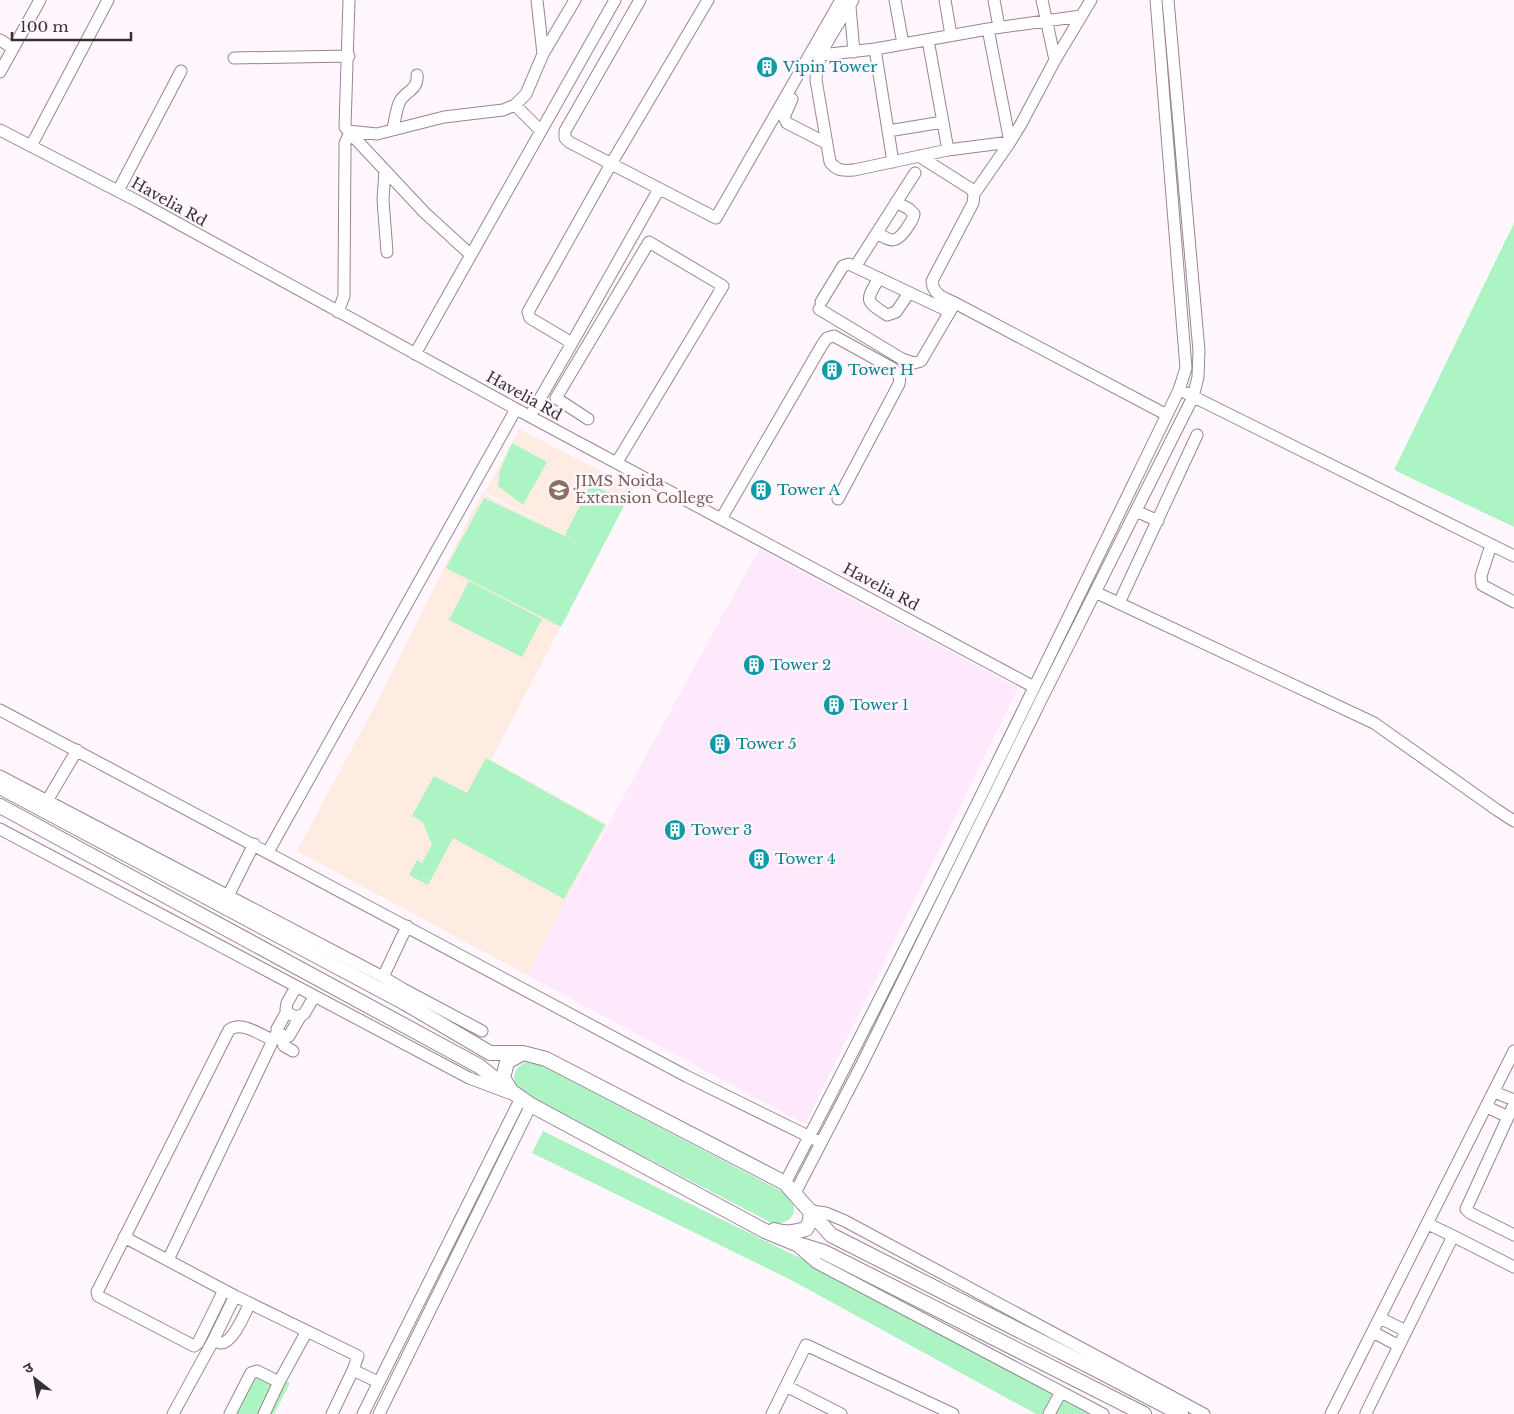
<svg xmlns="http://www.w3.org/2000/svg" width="1514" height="1414" viewBox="0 0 1514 1414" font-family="'Libre Baskerville','Noto Sans Devanagari',serif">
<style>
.built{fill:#fee9fc}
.education{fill:#feebe1}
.green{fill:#adf4c4}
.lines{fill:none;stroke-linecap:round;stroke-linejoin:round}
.minor-casing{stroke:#988596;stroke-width:13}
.major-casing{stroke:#988596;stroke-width:16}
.minor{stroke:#fff;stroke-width:11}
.major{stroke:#fff;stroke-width:14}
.labels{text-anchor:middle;stroke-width:5;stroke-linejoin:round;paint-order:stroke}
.culture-label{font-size:15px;fill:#0d838f;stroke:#fff6fe;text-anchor:start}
.street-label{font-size:15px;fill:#362f36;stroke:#fff6fe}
.education-label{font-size:15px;fill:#785e54;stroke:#fff6fe;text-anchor:start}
</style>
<rect width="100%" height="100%" fill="#fff6fe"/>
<path class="built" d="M759 549 1018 688 805 1124 527 975 567 900Z"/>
<path class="education" d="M519 429 633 488 491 760 607 824 527 975 297 851 377 702 482 493 570 537 485 492Z"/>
<path class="green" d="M1514 223V527L1394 470Z
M512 443 547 462 523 505 498 486 500 470Z
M591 484 626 502 561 627 446 568 484 498 582 544 565 535Z
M469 581 542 619 522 657 449 620Z
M486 758 605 825 564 899 453 838 428 885 409 875 417 860 422 863 432 845 423 822 412 816 434 776 467 793Z
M528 1061 535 1062 785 1193C803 1208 792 1228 770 1222L520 1092C510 1079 513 1067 528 1061Z
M543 1131 802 1259 1089 1414H1036L791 1280 532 1153Z
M257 1367 290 1383 274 1414H233Z"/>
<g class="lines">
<g class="minor-casing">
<path id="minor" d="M349 0 345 127 350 133 425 213 471 255
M537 0 543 54
M640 0 565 131V138L569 142 716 218 841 0
M853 0C839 25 816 51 816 80L830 162C837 171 843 171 854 170L948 150 1010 142 1021 124 1055 60 1091 0
M895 0 903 44
M945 0 951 35
M994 0 999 27
M1042 0 1055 60
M850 7 854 52
M0 40 13 48
M928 40 948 150
M875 49 893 162
M821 55 875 49 988 29 1081 16
M234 58 349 56
M0 72 40 0
M792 99 784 117 787 123 826 143
M515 105 541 131
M393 129C395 120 396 109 400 101 406 91 419 89 417 75
M0 130 141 203 516 409 1034 687
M348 131 377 134 444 117 503 110 515 105 526 94 543 54 575 0
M888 131 943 122
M31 146 108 0
M919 156 971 189 974 194 973 203 932 281C933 295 944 298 955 303
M385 170 383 200 387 252
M118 191 181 71
M974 194 1010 142 988 29
M877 233C892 242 896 244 907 228 910 223 913 220 914 214L909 209 896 202
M855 267 915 173
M879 278C866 301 864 300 887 315L896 312 909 293
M821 302 843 266 849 264 950 312
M819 309 902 359 914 363 921 361 955 303 1167 415
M338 312 344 296V287L345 150V143L350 133
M572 343 659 189
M415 354 615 0
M1186 393 1514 556
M530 416 572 343 530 318 528 312 611 164 708 0
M588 419 556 398 649 242 723 286 617 462
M1136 511 1158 521
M721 519 822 345 827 338 834 336 892 368C898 373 901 376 899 384L838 499
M1491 545 1481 576 1482 585 1514 602
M1095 592 1374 723 1497 810 1514 821
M1119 603 1197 435
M0 710 686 1076 816 1140
M0 776 383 977 403 989 397 998
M47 801 77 750
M0 829 469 1078 509 1093
M268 852 516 409
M228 896 254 844
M383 977 407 926
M296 987 287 1003 286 1009 288 1013 296 1017 304 1014 314 997
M403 989 482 1031
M287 1011 277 1029V1032L286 1037 289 1036 300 1017
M286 1037 283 1043 284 1046 293 1051
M1494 1092 1514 1100
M1514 1104 1466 1209 1470 1213 1514 1235
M1487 1107 1502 1114
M785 1183C922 921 1050 655 1179 390L1186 368 1156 0
M795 1193 862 1064 1041 700 1193 397 1198 377 1199 351 1168 0
M811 1211 826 1213 845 1221 1204 1414
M1428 1224 1453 1236
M124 1237 235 1296 358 1356 353 1370 378 1382
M796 1245 817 1263 1103 1414
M168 1260 277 1032
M224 1290 198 1343 194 1346 98 1296 97 1292 229 1030C241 1020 260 1035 273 1040
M1380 1318 1406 1331
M1373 1332 1399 1346
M213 1341C216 1341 219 1343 221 1343 233 1343 245 1313 250 1303
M786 1386 841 1414
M173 1414 213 1341 235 1296
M230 1414 251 1373 257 1371 279 1382
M264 1414 279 1382 307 1331
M332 1414 353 1370
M363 1414 521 1098
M379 1414 531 1105
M772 1414 806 1345 953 1414
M1049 1414 1061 1392
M1331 1414 1514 1051
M1367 1414 1366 1413 1453 1236 1514 1267"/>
</g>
<g class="major-casing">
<path id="major" d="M0 787 405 1003 490 1053H522
M0 806 479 1066 508 1089
M774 1230C785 1234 795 1232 806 1229L810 1221 811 1211
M1144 1414 824 1252 794 1243 765 1231 531 1105 511 1091 503 1078 507 1062 523 1053 546 1059 785 1183 831 1235 1095 1369 1181 1414"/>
</g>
<use href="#minor" class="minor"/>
<use href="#major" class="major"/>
</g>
<defs>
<g id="building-disc" transform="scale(1.125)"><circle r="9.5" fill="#0f9aa8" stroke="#fff6fe"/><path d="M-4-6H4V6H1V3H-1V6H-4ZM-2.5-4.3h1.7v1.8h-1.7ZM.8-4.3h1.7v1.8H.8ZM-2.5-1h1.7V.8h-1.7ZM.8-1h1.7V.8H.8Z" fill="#fff"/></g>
<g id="school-disc" transform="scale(1.125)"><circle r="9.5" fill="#8d6e63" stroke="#fff6fe"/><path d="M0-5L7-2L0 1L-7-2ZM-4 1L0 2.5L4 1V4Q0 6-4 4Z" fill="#fff"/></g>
</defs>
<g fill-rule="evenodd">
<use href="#building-disc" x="767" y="67"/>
<use href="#building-disc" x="832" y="370"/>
<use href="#school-disc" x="559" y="490"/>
<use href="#building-disc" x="761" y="490"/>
<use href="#building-disc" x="754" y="665"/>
<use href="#building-disc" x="834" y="705"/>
<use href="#building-disc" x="720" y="744"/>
<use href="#building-disc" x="675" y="830"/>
<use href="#building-disc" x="759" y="859"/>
</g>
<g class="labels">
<g class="culture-label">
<text x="783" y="72">Vipin Tower</text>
<text x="848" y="375">Tower H</text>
<text x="777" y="495">Tower A</text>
<text x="770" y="670">Tower 2</text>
<text x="850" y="710">Tower 1</text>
<text x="736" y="749">Tower 5</text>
<text x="691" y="835">Tower 3</text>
<text x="775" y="864">Tower 4</text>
</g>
<g class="street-label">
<text transform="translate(169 202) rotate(29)" y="5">Havelia Rd</text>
<text transform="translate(524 396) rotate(29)" y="5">Havelia Rd</text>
<text transform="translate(881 587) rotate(28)" y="5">Havelia Rd</text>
</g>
<g class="education-label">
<text x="575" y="486">JIMS Noida<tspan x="575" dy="17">Extension College</tspan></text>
</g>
</g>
<g transform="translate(35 1379) rotate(329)" stroke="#fff6fe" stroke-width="4" paint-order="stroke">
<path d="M0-4L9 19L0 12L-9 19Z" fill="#362f36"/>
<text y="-8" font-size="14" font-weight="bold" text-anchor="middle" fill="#362f36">उ</text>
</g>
<path d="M12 32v8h119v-8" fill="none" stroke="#362f36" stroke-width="2.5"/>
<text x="20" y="32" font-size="15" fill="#362f36" stroke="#fff6fe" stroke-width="4" paint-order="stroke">100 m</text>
</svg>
